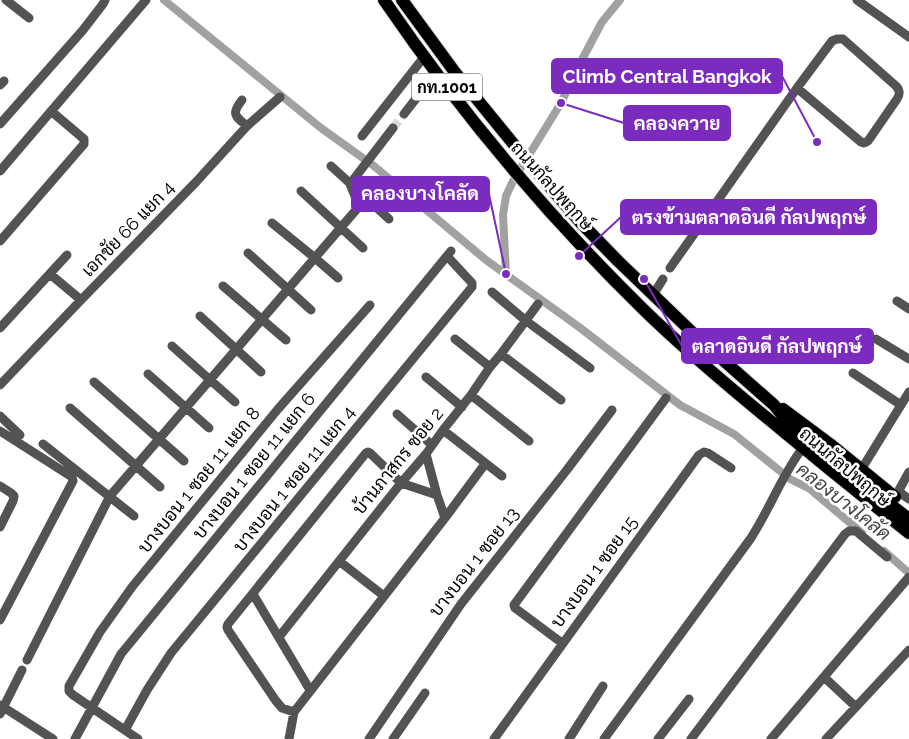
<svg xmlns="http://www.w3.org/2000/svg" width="909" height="739" viewBox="0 0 909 739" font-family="Raleway,Sarabun,sans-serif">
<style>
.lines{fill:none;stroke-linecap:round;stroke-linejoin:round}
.canal{stroke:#a1a1a1;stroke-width:8}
.street-tunnel{stroke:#d9d9d9;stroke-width:9;stroke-dasharray:9 4.5;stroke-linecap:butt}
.primary-casing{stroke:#dbdbdb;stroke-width:14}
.street{stroke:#535353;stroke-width:9}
.primary{stroke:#000;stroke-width:12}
.labels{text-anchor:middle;stroke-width:5;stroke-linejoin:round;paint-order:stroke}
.shield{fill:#fff;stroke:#4c4c4c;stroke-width:1}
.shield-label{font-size:16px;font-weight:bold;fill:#000}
.street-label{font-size:18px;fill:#000;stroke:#fff}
.water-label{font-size:19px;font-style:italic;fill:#424242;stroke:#fff}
.leader{fill:none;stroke:#7b2cbf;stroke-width:2}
.callout-dot{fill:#7b2cbf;stroke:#fff;stroke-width:2}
.callout{fill:#7b2cbf;stroke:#7b2cbf;stroke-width:2}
.callout-label{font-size:19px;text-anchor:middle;font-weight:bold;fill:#fff}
</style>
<rect width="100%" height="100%" fill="#fff"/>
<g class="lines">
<path class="canal" d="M164 0 321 128 374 166 486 260 579 327 680 405 734 434 790 479 810 489 862 533
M506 274 503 215 506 196 513 181 561 103 577 69 602 22 620 0
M884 551 909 573"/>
<path class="street-tunnel" d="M393 128 404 114"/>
<g class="primary-casing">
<path id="primary" d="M384 0C460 111 547 215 643 309 687 352 735 392 783 431 824 465 866 499 909 533
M402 0 454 71 524 157 581 223 618 261 696 336 774 405 791 426 909 519
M783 409 830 444 895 497"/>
</g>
<path class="street" d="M6 0 29 18
M857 0 909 37
M0 85 4 81
M242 100C231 114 235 116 247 126
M404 114 436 73
M0 124 83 30 103 4 105 0
M362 136 424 57
M331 166 389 219
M0 171 146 0
M301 191 363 248
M272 223 315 258 338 278
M0 241 84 144V139L51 111
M248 253 311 310
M670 268 797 88 832 41 837 39H843L896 86C900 90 900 95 897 99L868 141 864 143 861 142 797 88
M50 274 81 300
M223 286 286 340
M492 292 525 320 590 368
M653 295 663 279
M897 301 909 309
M200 316 261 372
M0 328 67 255
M455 339 490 367
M876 339 909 359
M172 346 235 402
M501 354 561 400
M853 373 901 405
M148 374 209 428
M426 377 462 407
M94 382 184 461
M0 385 81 300 196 182 247 126 280 97
M471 395 529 441
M70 408 160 487
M397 414 432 445
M0 416 20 435
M443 430 502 476
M0 431 72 477 73 481 0 620
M43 444 134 516
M426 454 437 495 445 518
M861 470 909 392
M909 472 899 490 902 494 909 499
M0 486 11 493 14 496 13 501 0 527
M339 561 384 596
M253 594 310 690
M279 637 401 483 426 454 443 430 471 395 490 367 501 354 538 304
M562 643 515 608 514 605 666 398
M27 660 110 496 356 210 357 201 350 184 393 128
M824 677 856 707
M0 705 53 739
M294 712 282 708 276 701 228 630 227 627 228 624 366 453 368 452 370 453 401 483 437 495
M0 714 22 670
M125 730 147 690 171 653 472 287V283L447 256
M75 739 121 654 451 251
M138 739 73 695 69 691V686L100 632 132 587 278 409 370 305
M289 739 294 712 445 518 485 464
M369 739 461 604 566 471 612 410
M393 739 425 693
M494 739 699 455 704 452 708 453 731 468
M569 739 603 686
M604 739 751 538C769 510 780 480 799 453
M658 739 689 699
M691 739 845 534 849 531H856L887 557
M771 739 909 577
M826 739 909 650"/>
<use href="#primary" class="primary"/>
</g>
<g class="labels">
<rect class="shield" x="412" y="73.5" width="70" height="27" rx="4"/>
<g class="shield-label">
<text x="447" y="93">กท.1001</text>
</g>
<g class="street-label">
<text transform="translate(552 186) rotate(48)" y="6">ถนนกัลปพฤกษ์</text>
<text transform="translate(128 229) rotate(-46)" y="6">เอกชัย 66 แยก 4</text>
<text transform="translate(398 461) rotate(-51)" y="6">บ้านภาสกร ซอย 2</text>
<text transform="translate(254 466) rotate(-51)" y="6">บางบอน 1 ซอย 11 แยก 6</text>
<text transform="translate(845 467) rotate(40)" y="6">ถนนกัลปพฤกษ์</text>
<text transform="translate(294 479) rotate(-51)" y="6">บางบอน 1 ซอย 11 แยก 4</text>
<text transform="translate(199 480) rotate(-51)" y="6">บางบอน 1 ซอย 11 แยก 8</text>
<text transform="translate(474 562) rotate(-52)" y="6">บางบอน 1 ซอย 13</text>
<text transform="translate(594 572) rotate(-54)" y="6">บางบอน 1 ซอย 15</text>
</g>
<g class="water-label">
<text transform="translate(844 501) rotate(38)" y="7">คลองบางโคลัด</text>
</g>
</g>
<path class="leader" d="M817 142L782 76M561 103L624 123M506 274L489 194M579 256L621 217M644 279L682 346"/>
<g class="callout-dot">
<circle cx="817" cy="142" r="5"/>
<circle cx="561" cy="103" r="5"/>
<circle cx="506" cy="274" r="5"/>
<circle cx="579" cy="256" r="5"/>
<circle cx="644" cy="279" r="5"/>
</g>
<g class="callout">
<rect x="552" y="59" width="230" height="34" rx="5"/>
<rect x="624" y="106" width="106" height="34" rx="5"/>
<rect x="352" y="177" width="137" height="34" rx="5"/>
<rect x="621" y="200" width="255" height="34" rx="5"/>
<rect x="682" y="329" width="191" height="34" rx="5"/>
</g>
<g class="callout-label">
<text x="667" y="83">Climb Central Bangkok</text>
<text x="677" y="130">คลองควาย</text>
<text x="420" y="200">คลองบางโคลัด</text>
<text x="749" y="224">ตรงข้ามตลาดอินดี กัลปพฤกษ์</text>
<text x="777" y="353">ตลาดอินดี กัลปพฤกษ์</text>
</g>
</svg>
